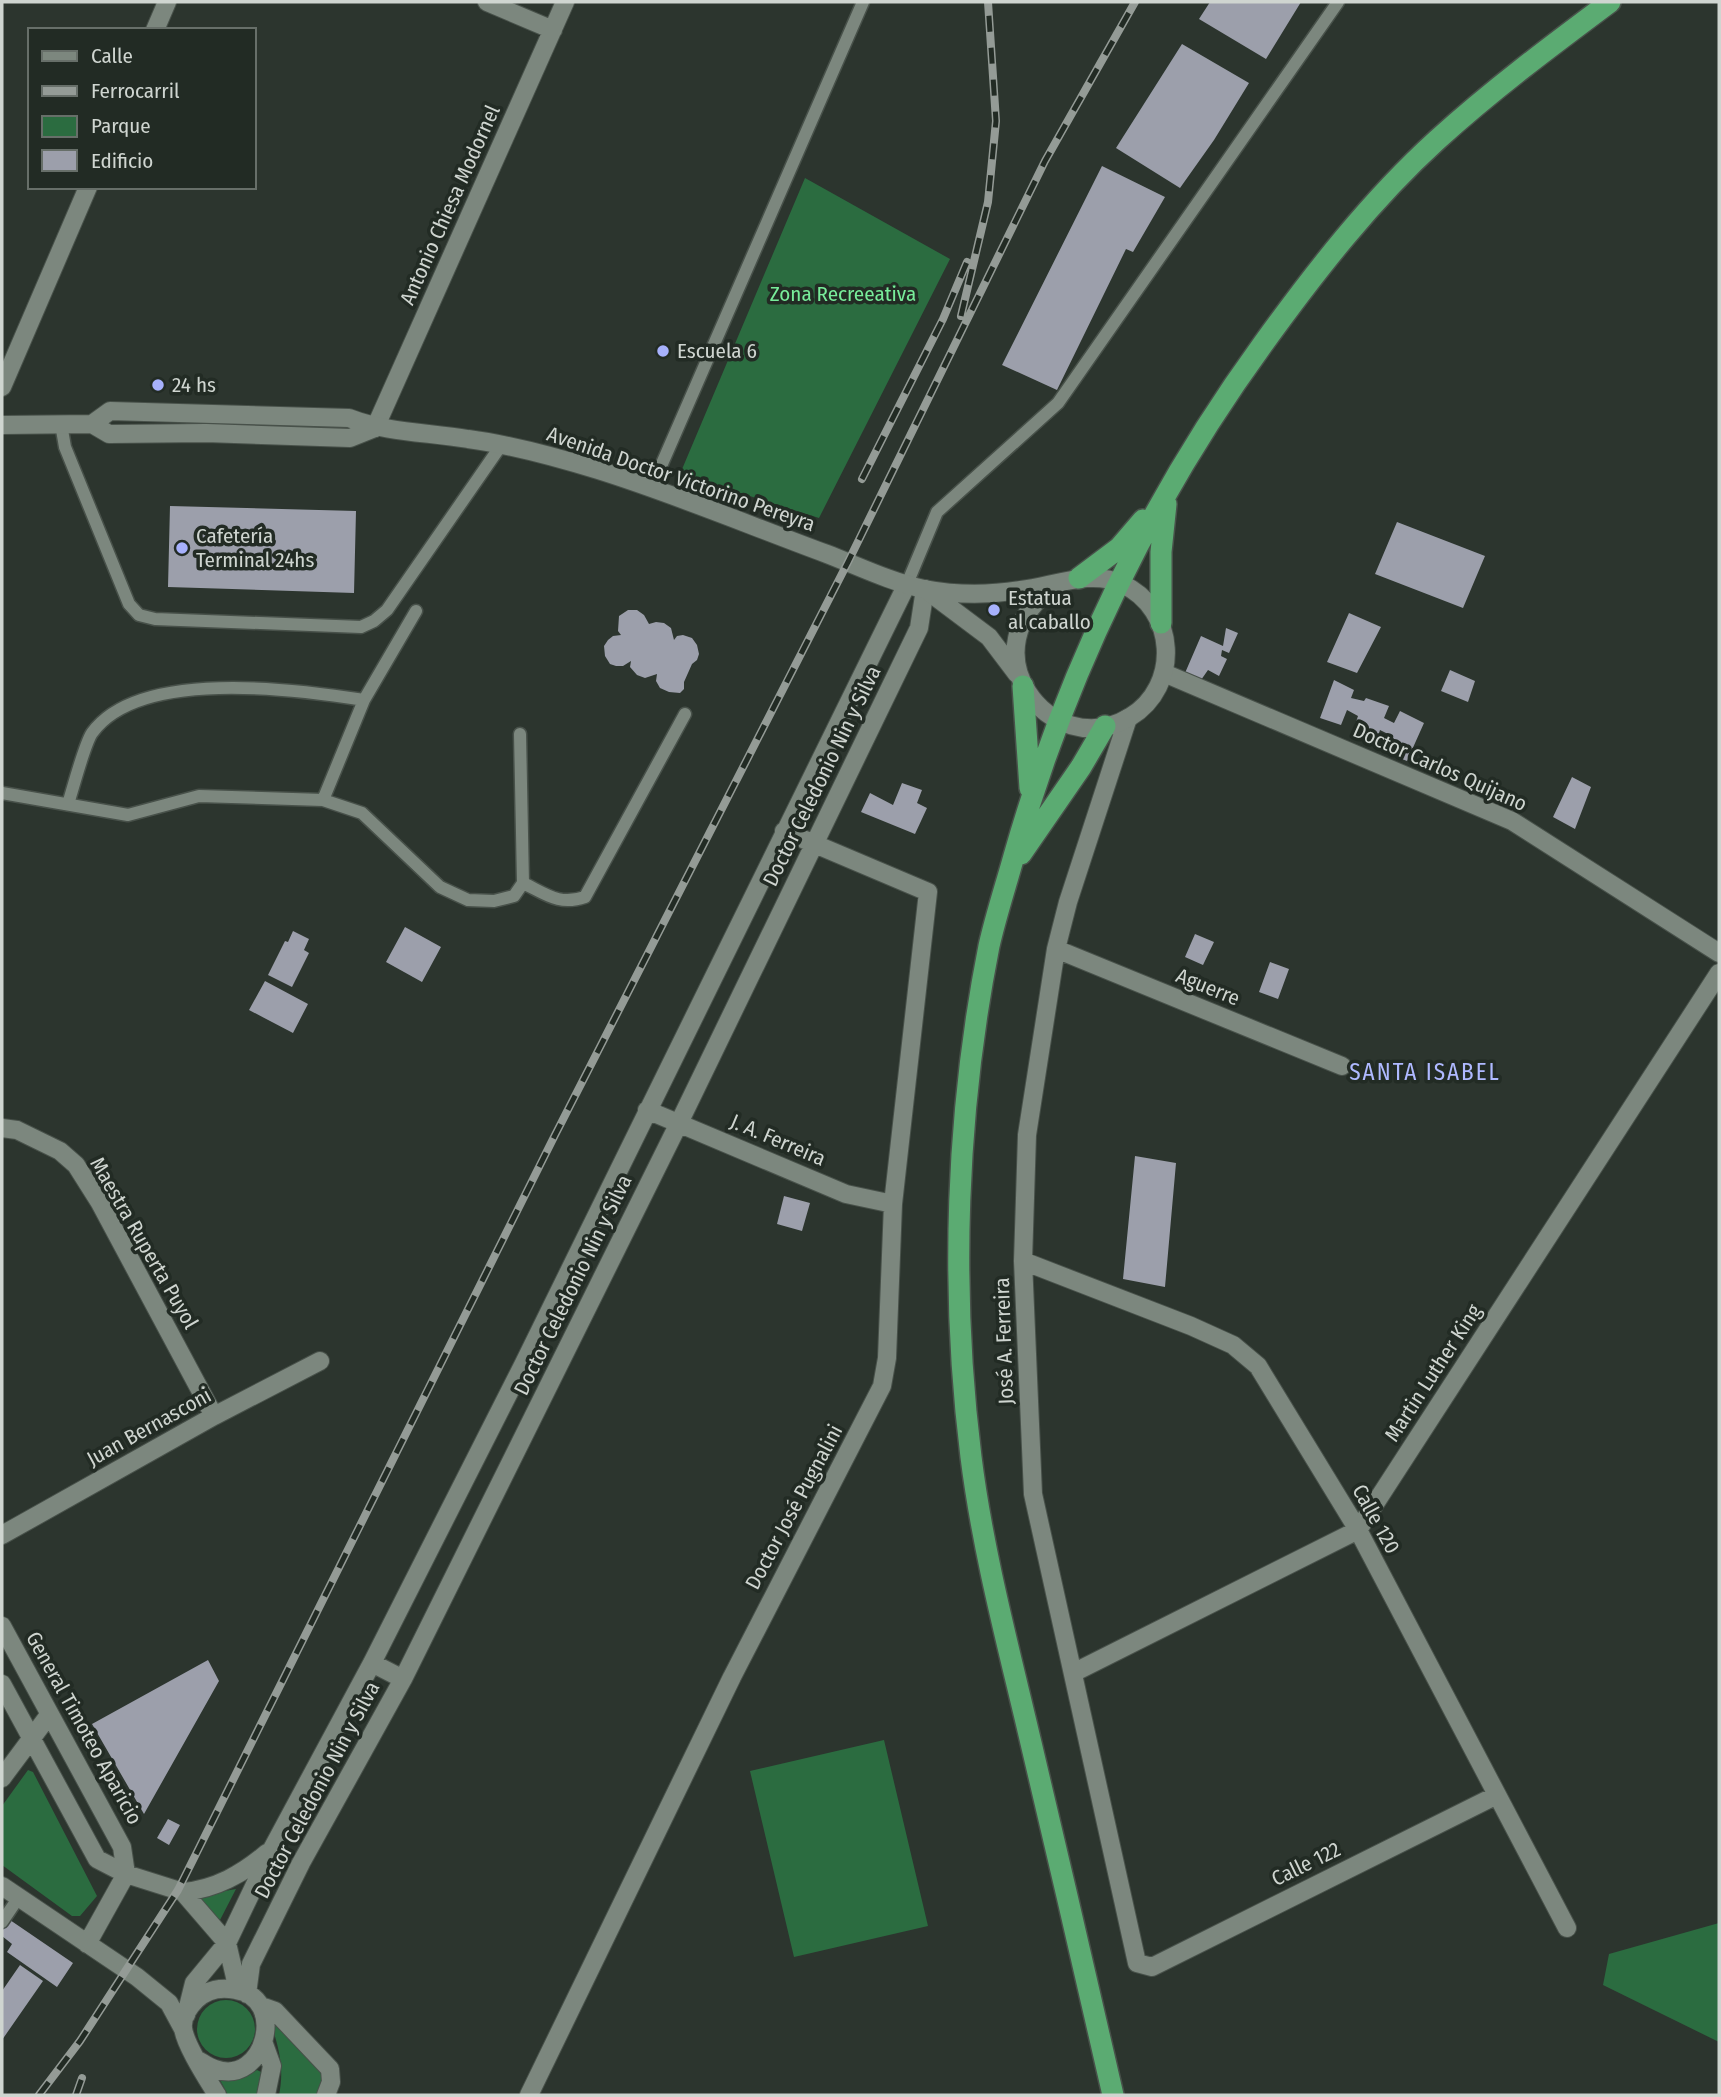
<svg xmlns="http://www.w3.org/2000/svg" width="1721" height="2097" viewBox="0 0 1721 2097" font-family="'Fira Sans Condensed',sans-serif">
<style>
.green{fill:#2b6c40}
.building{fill:#9c9fab}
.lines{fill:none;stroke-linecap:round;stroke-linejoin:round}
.lane-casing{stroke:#48514a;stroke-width:15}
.street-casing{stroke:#48514a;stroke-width:20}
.secondary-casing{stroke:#48514a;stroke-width:20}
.highway-casing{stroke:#48514a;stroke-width:24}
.lane{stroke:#7c877e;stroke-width:12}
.street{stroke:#7c877e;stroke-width:18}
.secondary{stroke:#7c877e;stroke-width:18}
.highway{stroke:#5bab72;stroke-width:21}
.rail-casing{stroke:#949b96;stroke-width:8}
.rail{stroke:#222b24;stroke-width:5;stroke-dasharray:16;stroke-linecap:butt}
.poi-dot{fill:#a7b1fc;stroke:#222b24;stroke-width:2.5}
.labels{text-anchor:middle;stroke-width:7;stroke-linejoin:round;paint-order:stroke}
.street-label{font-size:21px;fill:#cfd5d0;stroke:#222b24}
.park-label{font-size:21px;fill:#78ec9a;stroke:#222b24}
.poi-label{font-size:21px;fill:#cfd5d0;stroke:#222b24;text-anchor:start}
.neighbourhood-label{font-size:23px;letter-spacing:2px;fill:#afb9ff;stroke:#222b24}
</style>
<rect width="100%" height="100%" fill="#2c352e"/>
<path class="green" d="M805 178 950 259 819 518 680 474Z
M884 1740 928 1926 794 1957 750 1771Z
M28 1770 33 1772 97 1896 80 1916H72L2 1865V1806Z
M236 1889 220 1920 196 1896Z
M1719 1923V2042L1603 1985 1609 1954Z
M197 2029a29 29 0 1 1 58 0a29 29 0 1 1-58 0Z
M268 2016H272L322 2073 323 2084 317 2095H279C285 2067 278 2043 268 2016Z
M257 2070 261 2072 257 2095H228L220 2080 245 2077Z"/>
<path class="building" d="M1210 2H1301L1266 59 1199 19Z
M1182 44 1249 83 1214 140 1180 188 1116 148Z
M1102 166 1165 197 1133 252 1126 249 1057 390 1002 365Z
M170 506 356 511 354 593 168 587Z
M1397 522 1485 556 1463 608 1375 574Z
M628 610H637L644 615 649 624 656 622 664 623 671 628 674 640 677 636 683 635 692 638 697 645 699 654 697 660 692 664 684 682V689L680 693 669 692 660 688 656 681 657 674 645 678 637 675 630 667 631 661 623 666H616L610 664 605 656 604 646 608 640 613 636 621 635 618 631 619 616Z
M1349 613 1381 627 1357 673 1327 662Z
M1226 628 1238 633 1229 653 1222 650 1221 656 1227 659 1219 676 1208 670 1201 680 1185 673 1201 636 1223 646Z
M1450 670 1475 681 1468 702 1441 691Z
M1334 680 1354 690 1351 698 1364 701 1366 698 1389 706 1384 718 1394 723 1400 711 1424 723 1407 761 1384 752 1390 735 1380 730 1376 742 1352 734 1358 716 1347 710 1341 725 1320 718Z
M1572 777 1591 787 1575 829 1553 817Z
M902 783 922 790 917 803 927 808 915 834 861 812 870 793 893 805Z
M405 927 441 947 422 982 386 962Z
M293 931 309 939 304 950 309 953 292 987 268 975 285 941 288 942Z
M1195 934 1214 942 1203 965 1185 957Z
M1270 962 1289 969 1278 999 1259 992Z
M265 981 308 1004 293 1033 249 1010Z
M1135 1156 1176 1163 1165 1287 1123 1279Z
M784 1196 810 1203 802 1231 777 1224Z
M208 1660 219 1681 144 1814 92 1724Z
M168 1819 180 1825 169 1845 157 1838Z
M10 1920 73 1963 57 1987 7 1952 12 1944 2 1936V1931Z
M20 1965 43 1981 2 2040V1991Z"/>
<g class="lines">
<g class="lane-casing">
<path id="lane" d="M61 424 65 447 129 604 139 615 155 619 361 627 374 621 387 610 502 444
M651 489 863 2
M907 584 937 512 1058 403 1338 2
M2 793 128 815 199 796 323 800 362 813 440 887 468 900 494 901 514 896 523 883 520 734
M323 800 364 700 416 611
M68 804C73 789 84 745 92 733 139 668 295 689 364 700
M523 883C546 894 559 906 585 897L685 714
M2 1922 19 1897"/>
</g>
<g class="street-casing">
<path id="street" d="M487 2 553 30
M155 30 167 2
M2 387 88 187
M375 428 565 2
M1164 673 1512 821 1719 953
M1128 718 1068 902 1056 949 1027 1135 1023 1261 1033 1494 1137 1963 1152 1967 1495 1796
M1056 949 1342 1066
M647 1110 846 1194 893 1204
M2 1128 17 1130 60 1151 76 1165 100 1203 214 1416
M1023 1261 1191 1326 1233 1345 1258 1366 1358 1530 1567 1928
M2 1535 214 1416 320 1361
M2 1626 122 1847 126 1874
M372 1663 403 1679
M1073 1673 1358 1530 1719 973
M2 1684 97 1859 126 1874 183 1892 227 1943 238 1990
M2 1778 49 1715
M2 1886 137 1977 169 2003 183 2029
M183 1892C216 1889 242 1874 267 1853
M87 1944 126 1874
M247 1994 251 1964 301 1863 403 1679 679 1123 919 628 925 589
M261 2006 275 2011 330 2069 331 2082 326 2095
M186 2015 194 1983 227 1943 272 1849 372 1663 524 1363 907 584
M264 2044 272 2066 266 2095
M196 2059C202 2062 208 2067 215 2069 265 2087 288 1998 236 1990 222 1987 207 1989 196 2000 189 2007 182 2017 183 2028 185 2045 208 2080 217 2095
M529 2095 732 1677 882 1386 887 1358 893 1204 928 892 784 831"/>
</g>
<g class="secondary-casing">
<path id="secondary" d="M92 424 110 411 349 418C388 433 427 432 468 439 512 445 556 457 598 470 675 494 751 526 827 554 858 566 891 582 924 589 955 595 990 595 1021 590 1054 586 1091 569 1122 584 1177 609 1181 686 1130 717 1050 765 961 647 1058 584
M2 425 92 424 109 434 206 433 350 438 375 428
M925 589 989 637 1017 674"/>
</g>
<g class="highway-casing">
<path id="highway" d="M1079 578 1119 548 1143 520
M1161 623V552L1166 504
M1023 686 1030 788
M1021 854 1081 767 1105 726
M1113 2095C1086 1978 1059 1860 1031 1743 1009 1649 983 1553 971 1457 950 1289 956 1112 989 946 996 915 1006 885 1014 856 1066 673 1151 498 1263 344 1315 272 1371 200 1437 140 1492 90 1551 46 1610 2"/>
</g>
<use href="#lane" class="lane"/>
<use href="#street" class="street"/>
<use href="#secondary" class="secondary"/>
<use href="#highway" class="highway"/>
<g class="rail-casing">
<path id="rail" d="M961 316 988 202 996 121 988 2
M862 479 943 319 967 262
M39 2095 80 2041 178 1890 555 1135 848 562 1045 161 1135 2
M76 2095 82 2078"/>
</g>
<use href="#rail" class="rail"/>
</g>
<g class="poi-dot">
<circle cx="663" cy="351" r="7"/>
<circle cx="158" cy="385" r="7"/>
<circle cx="182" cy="548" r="7"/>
<circle cx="994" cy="610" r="7"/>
</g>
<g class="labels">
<g class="street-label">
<text transform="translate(450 205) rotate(-66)" y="7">Antonio Chiesa Modornel</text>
<text transform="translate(681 479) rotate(19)" y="7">Avenida Doctor Victorino Pereyra</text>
<text transform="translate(1440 767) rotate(24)" y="7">Doctor Carlos Quijano</text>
<text transform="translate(822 776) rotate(-64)" y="7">Doctor Celedonio Nin y Silva</text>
<text transform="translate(1208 987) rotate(22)" y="7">Aguerre</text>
<text transform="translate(778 1140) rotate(23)" y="7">J. A. Ferreira</text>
<text transform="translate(144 1243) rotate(60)" y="7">Maestra Ruperta Puyol</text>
<text transform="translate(573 1285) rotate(-64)" y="7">Doctor Celedonio Nin y Silva</text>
<text transform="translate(1004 1341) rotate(-92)" y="7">José A. Ferreira</text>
<text transform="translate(1433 1373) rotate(-57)" y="7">Martin Luther King</text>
<text transform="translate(149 1427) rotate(-29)" y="7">Juan Bernasconi</text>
<text transform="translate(794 1507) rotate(-62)" y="7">Doctor José Pugnalini</text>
<text transform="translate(1376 1519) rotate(61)" y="7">Calle 120</text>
<text transform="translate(84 1728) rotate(61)" y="7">General Timoteo Aparicio</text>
<text transform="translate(317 1790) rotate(-62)" y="7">Doctor Celedonio Nin y Silva</text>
<text transform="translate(1306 1864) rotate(-26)" y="7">Calle 122</text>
</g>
<g class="park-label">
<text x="843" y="301">Zona Recreeativa</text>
</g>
<g class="poi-label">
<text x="677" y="358">Escuela 6</text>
<text x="172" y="392">24 hs</text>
<text x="196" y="543">Cafetería<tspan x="196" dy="24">Terminal 24hs</tspan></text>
<text x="1008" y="605">Estatua<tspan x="1008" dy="24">al caballo</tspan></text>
</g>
<g class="neighbourhood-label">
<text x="1425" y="1080">SANTA ISABEL</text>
</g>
</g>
<rect width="1721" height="2097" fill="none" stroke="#cfd5d0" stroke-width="7"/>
<rect x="28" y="28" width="228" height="161" fill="#222b24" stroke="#676f69" stroke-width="2"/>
<rect x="42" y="51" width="35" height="10" fill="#7c877e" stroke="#676f69" stroke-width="2"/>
<text x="91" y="63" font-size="21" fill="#cfd5d0">Calle</text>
<rect x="42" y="86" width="35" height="10" fill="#949b96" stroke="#676f69" stroke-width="2"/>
<text x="91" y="98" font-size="21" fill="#cfd5d0">Ferrocarril</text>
<rect x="42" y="116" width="35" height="21" fill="#2b6c40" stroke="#676f69" stroke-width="2"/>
<text x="91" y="133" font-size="21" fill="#cfd5d0">Parque</text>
<rect x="42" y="150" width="35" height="21" fill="#9c9fab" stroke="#676f69" stroke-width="2"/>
<text x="91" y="168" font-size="21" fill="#cfd5d0">Edificio</text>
</svg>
